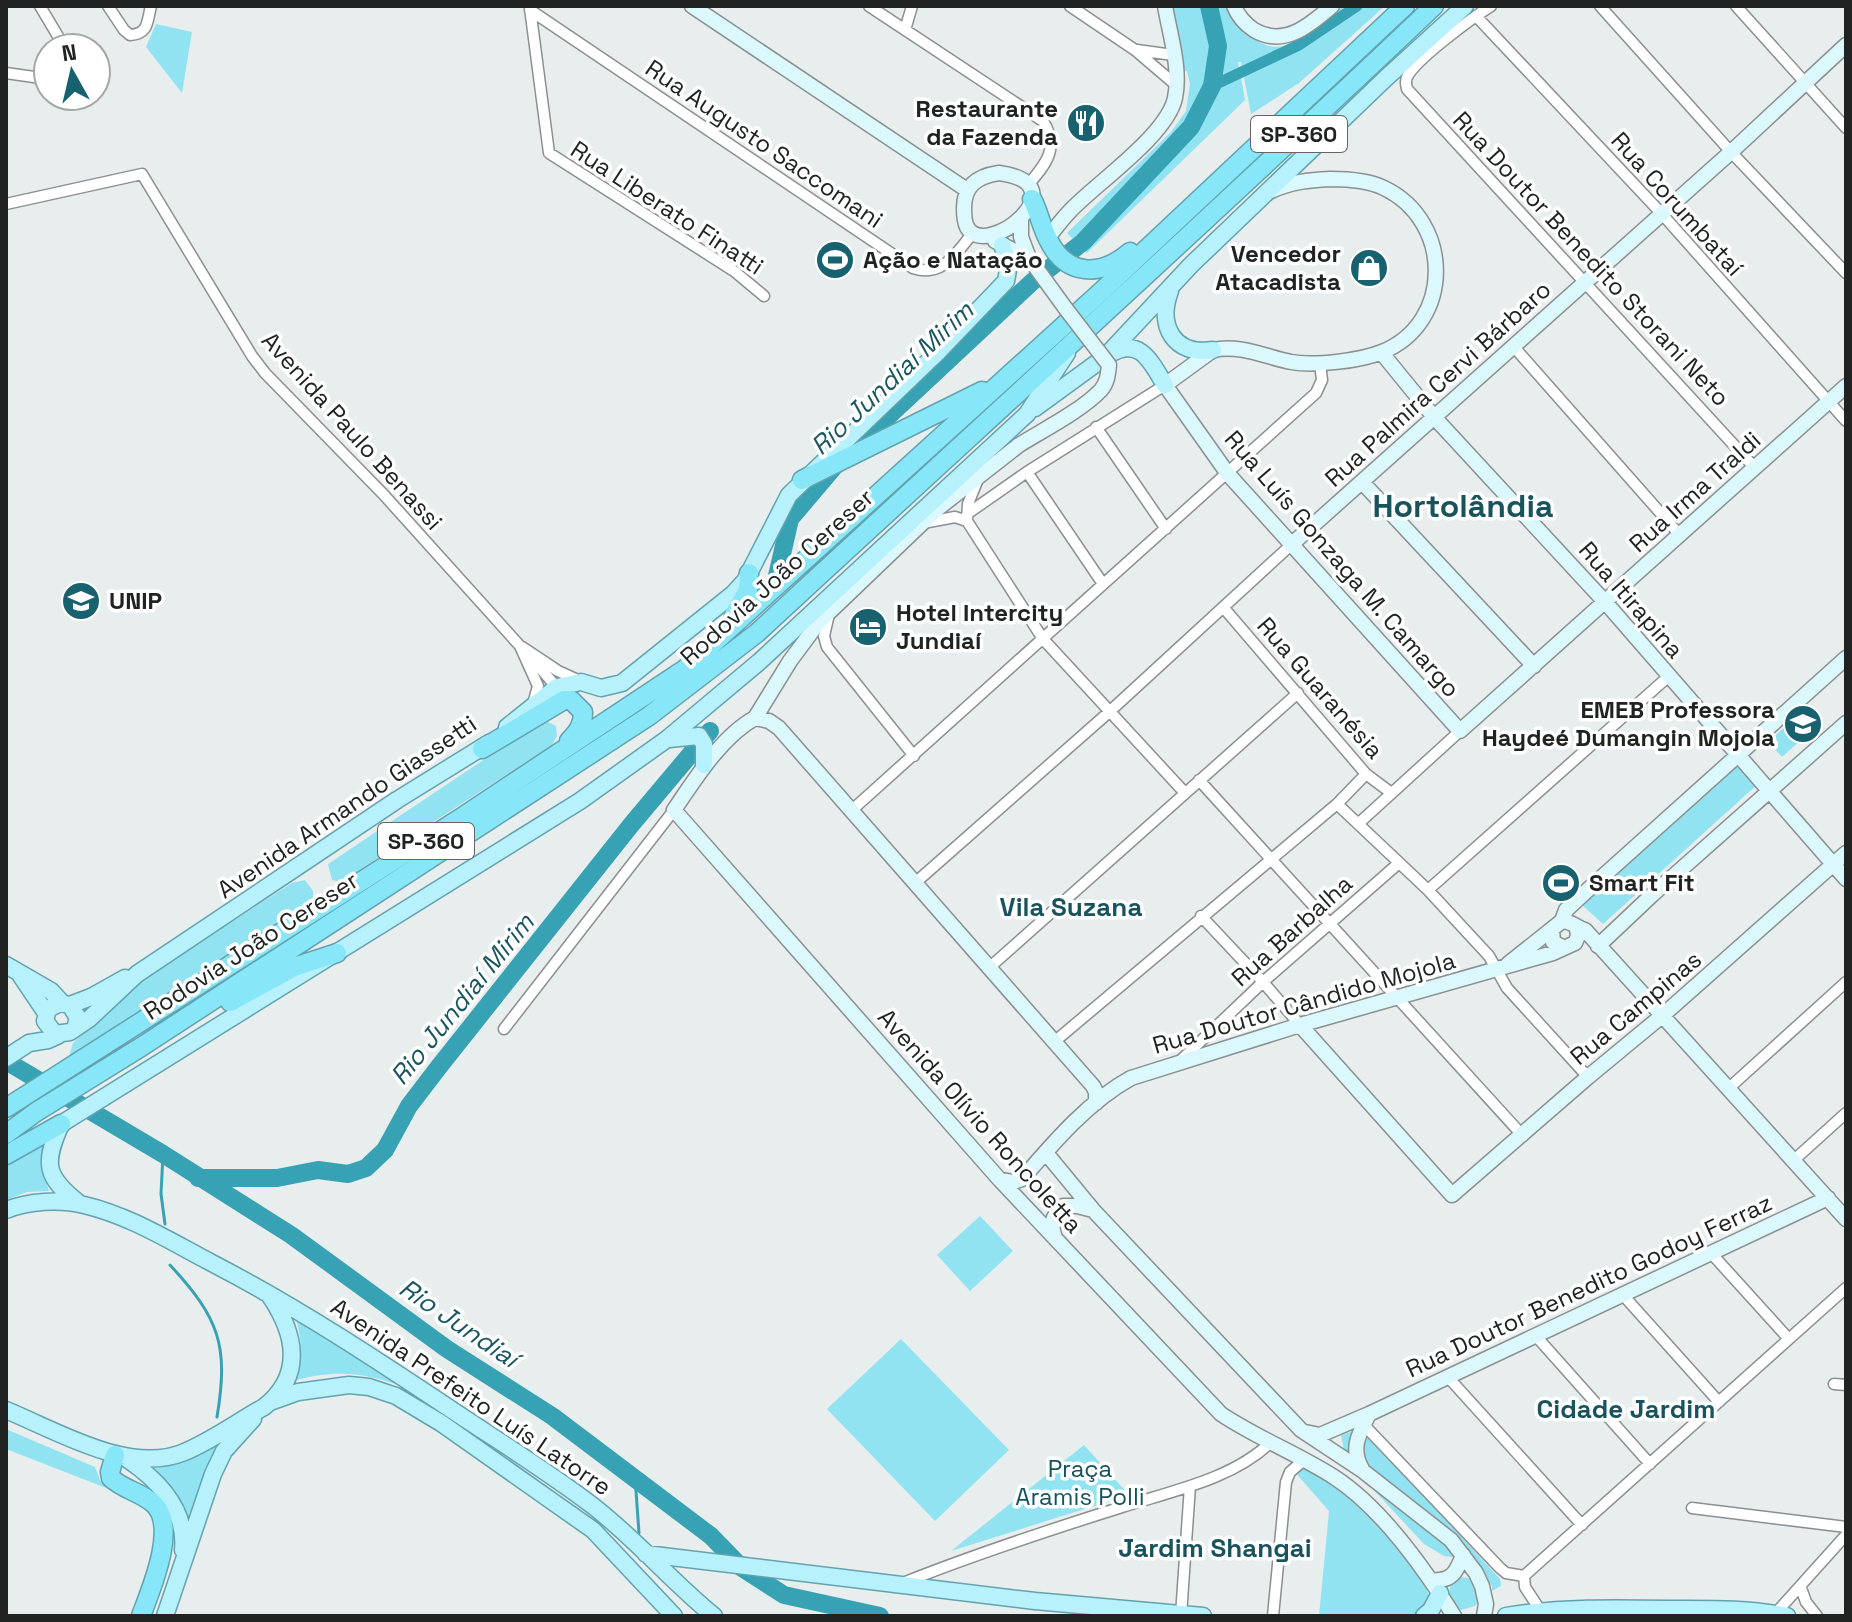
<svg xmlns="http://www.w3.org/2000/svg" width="1852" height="1622" viewBox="0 0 1852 1622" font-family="'Space Grotesk',sans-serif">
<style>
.green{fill:#92e3f2}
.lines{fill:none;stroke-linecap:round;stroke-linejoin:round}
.stream{stroke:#37a2b4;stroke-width:3}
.canal{stroke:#37a2b4;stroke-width:11}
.river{stroke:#37a2b4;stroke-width:18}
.street-casing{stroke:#8b8f90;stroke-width:13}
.secondary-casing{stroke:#8b8f90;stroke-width:17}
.primary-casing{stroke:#63a2ae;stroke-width:19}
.highway-casing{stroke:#63a2ae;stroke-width:21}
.street{stroke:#fff;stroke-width:10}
.secondary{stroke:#dbf8fd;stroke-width:14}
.primary{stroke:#b7f1fb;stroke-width:16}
.highway{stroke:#87e7f9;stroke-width:18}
.secondary-bridge-casing{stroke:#8b8f90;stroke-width:17;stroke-linecap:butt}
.secondary-bridge{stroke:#dbf8fd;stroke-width:14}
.labels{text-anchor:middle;stroke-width:7;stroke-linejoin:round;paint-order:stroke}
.shield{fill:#fff;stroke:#646565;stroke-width:2}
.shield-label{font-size:22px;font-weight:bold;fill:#212323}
.poi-label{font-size:24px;font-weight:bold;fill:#212323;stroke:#fff;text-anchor:start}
.street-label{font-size:24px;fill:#212323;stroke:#fff}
.park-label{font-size:24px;fill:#16525b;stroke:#fff}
.water-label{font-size:26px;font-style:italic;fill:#1b5660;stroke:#fff}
.neighbourhood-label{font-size:26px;font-weight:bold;fill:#19535c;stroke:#fff}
.district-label{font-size:32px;font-weight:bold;fill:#19535c;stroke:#fff}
</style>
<rect width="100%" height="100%" fill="#e8edee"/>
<path class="green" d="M1169 6H1236C1238 19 1242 24 1250 34 1279 67 1321 28 1342 6H1385L1299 83 1251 114 1241 62H1238L1245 100 1087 253 1067 233 1171 132 1186 111 1190 84 1187 71 1179 72Z
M156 24 192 32 182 93 146 47Z
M1796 717 1810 732 1782 757 1768 742Z
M548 722 556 726 557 736 552 745 341 882 332 880 328 864 537 724Z
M1737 764 1759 783 1603 924 1581 904Z
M305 880 313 891V901L67 1063 73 1043 138 982 292 883Z
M45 1141 43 1169 49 1191 27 1192 6 1200V1164Z
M980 1216 1013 1251 970 1291 937 1255Z
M294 1313 414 1392C374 1373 337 1368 294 1381 304 1358 302 1337 294 1313Z
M901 1339 1009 1450 935 1521 827 1409Z
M1362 1428 1500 1579 1501 1586 1492 1591V1586L1466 1559 1444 1556 1424 1544 1346 1460 1341 1435Z
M6 1429 95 1467 100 1480 106 1488 6 1449Z
M224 1440 189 1535 153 1469 189 1460Z
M1084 1445 1129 1495 951 1551Z
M1301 1466 1335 1483 1358 1503 1419 1569 1434 1609 1440 1616H1319L1329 1511 1294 1471Z
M1458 1577 1471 1578 1481 1599 1475 1606 1461 1610 1449 1602 1450 1583Z"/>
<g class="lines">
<path class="stream" d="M163 1154 161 1194 165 1224
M170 1265C219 1318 229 1345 217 1417
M635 1477 639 1533"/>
<path class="canal" d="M1212 86 1299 45 1357 6"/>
<path class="river" d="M777 576 790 519 835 466 1032 282 1083 242 1191 127 1212 86 1218 46 1209 6
M6 1061 163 1154 291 1235 447 1349 552 1416 711 1536 742 1568 784 1595 880 1616
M198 1178H277L318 1170 348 1174 366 1168 385 1150 409 1106 438 1068 631 825 710 731"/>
<g class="street-casing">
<path id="street" d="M40 6 65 48
M108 6 124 30 130 35C149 34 147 21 151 6
M869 6 1043 121C1060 148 1046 164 1028 185
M1070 6 1135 50 1176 85
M1491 6C1472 18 1416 59 1407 77 1405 83 1406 83 1407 89L1755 468
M1600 6 1731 152 1846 273
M1736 6 1846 128
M530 8 549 153 734 271 764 296
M530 10 913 268C943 278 956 253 973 233
M1476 16 1662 214 1846 421
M905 30 912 6
M1137 50 1173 55
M6 73 48 79
M6 204 142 174 252 356 265 373 384 495 520 646 538 686 533 704
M1514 347 1679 534
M1096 427 1166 529
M1027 472 1103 584
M978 479 968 504 967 521 1043 639 1185 793
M967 514 1027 472 1165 385
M923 523 955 517 967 521
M1223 607 1366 774 1390 792
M829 614 824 636 827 647 914 756
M522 647 558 671 580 681
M530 656 558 689
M1199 780 1523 1136
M1337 804 1428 890 1489 956 1507 988 1588 1077
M852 810 1316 393 1322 380 1320 363
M1359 823 1460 731
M915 883 1108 713 1292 544
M1428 890 1669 676
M1201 916 1263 982 1300 1025
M990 967 1298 693
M504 1029 674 810
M1054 1042 1337 804 1366 774
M1181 1060 1263 982 1399 863
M1729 1088 1846 982
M1794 1160 1846 1113
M1711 1253 1788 1338
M1623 1295 1719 1402
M1535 1335 1650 1464
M1447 1376 1582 1525
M1834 1384 1846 1385
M1364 1425 1500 1568 1506 1573 1524 1576
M1692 1508 1846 1527
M1524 1576 1846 1288
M1524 1576 1525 1587 1540 1610
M903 1583C975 1554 1049 1530 1122 1507 1172 1491 1233 1479 1271 1442
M1801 1588 1806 1602 1817 1616
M1775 1614 1846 1535
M1181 1615 1190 1486
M1273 1616 1286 1482 1290 1472 1304 1460"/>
</g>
<g class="secondary-casing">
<path id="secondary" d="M692 6 967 190
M1234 6C1238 16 1245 24 1254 30 1284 48 1310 25 1332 6
M999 173C1083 184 985 262 967 227 964 221 964 214 964 208 964 185 978 176 999 173Z
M1271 191C1290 182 1310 180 1330 179 1348 179 1368 180 1384 188 1453 221 1454 323 1382 352 1360 361 1314 366 1291 362 1266 357 1240 344 1213 350L1165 385 1228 474 1460 731 1846 386
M1021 220V237L1029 258
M1047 239C1055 229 1062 219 1071 210 1098 182 1167 135 1175 98 1181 69 1170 35 1165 6
M995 241 1029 258 1066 309
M1381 352 1434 417 1606 603 1846 879
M1362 482 1534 666
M1292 544 1731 152 1846 45
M755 718 790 661 819 622 936 510 1019 445
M1562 921C1572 921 1576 928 1585 930L1846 1219
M1562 921 1566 910 1591 887 1846 658
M1552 929 1553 942 1564 948 1575 943 1578 936 1577 929
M1598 946 1652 895 1846 723
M1508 964 1562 921
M1300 1025 1452 1195 1588 1077 1663 1015 1846 853
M1096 1103V1092L1093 1086 779 728 769 721 755 718C722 736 695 779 674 810L1000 1180 1221 1414C1257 1438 1298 1454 1334 1477 1382 1508 1424 1568 1454 1616
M1046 1153 1093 1210 1301 1430 1363 1471 1451 1540 1476 1573 1482 1586 1486 1604 1484 1616
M1000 1180 1013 1182 1022 1179C1054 1142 1089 1101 1131 1078L1300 1025 1553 953 1564 948
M1055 1238C1050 1224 1052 1216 1063 1206H1077L1093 1210
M1305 1432 1320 1435 1369 1414 1828 1198
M1362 1469C1350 1448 1359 1434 1369 1414
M1432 1580C1452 1582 1457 1571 1463 1555"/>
</g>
<g class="primary-casing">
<path id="primary" d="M1170 291C1157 326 1174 356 1213 350
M1110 354C1140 336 1151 362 1165 385
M1035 408 1105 357 1191 265 1386 78 1465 6
M507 727 557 687 581 682 601 688 622 683 733 594 745 581 789 495 938 352 1006 281 1009 264 1002 245
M669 739 699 736 704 744V765
M6 965 51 991 62 1003
M21 976 46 1013
M70 1005 91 997 125 978
M75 1028 78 1018 70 1005 60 1003 48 1009 45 1021 55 1034 70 1032 89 1019 137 974 397 800 489 743
M6 1058 29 1043 48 1040 59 1035
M80 1204C45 1177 43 1164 61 1124L580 801 667 739 759 662 1027 414 1067 353
M6 1210C29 1201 59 1199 84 1205 128 1215 170 1241 210 1262 297 1307 377 1360 458 1414 503 1444 550 1473 593 1506 636 1539 672 1582 714 1616
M270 1402 298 1392 349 1385 369 1387 396 1396 441 1423 593 1530 674 1616
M6 1410C57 1431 128 1474 182 1453 210 1442 237 1422 264 1407 305 1375 295 1333 270 1296
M127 1459C158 1480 187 1509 183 1550
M646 1554 1035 1601 1203 1616
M165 1616 213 1474 224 1451 253 1419
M1424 1616 1431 1610 1440 1593
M1506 1616C1560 1607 1615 1608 1669 1609 1708 1609 1748 1608 1787 1616"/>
</g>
<g class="highway-casing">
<path id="highway" d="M1032 199C1039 212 1041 226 1048 239 1066 277 1101 277 1130 252
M802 480 982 391
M734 615 748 590 749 573
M482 749 564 700H571L583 712C583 725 578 732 569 741
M230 1002 294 967 337 953
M6 1108 462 817 685 669 1104 289 1405 6
M6 1134 36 1112 141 1047 649 716 757 633C983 424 1211 218 1434 6
M6 1155 61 1124
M115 1455 110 1472 111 1478C124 1490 141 1492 154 1504 178 1527 151 1589 141 1616"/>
</g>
<use href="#street" class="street"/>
<use href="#secondary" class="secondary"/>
<use href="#primary" class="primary"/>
<use href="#highway" class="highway"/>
<g class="secondary-bridge-casing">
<path id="secondary-bridge" d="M1019 445C1043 430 1081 411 1101 390 1107 383 1108 375 1109 365L1066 309"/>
</g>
<use href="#secondary-bridge" class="secondary-bridge"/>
</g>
<defs>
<g id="restaurant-disc" transform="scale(2)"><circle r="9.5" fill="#17626e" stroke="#fff"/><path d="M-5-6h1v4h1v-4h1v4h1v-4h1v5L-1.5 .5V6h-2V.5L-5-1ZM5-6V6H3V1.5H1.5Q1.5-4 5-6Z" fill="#fff"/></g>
<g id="stadium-disc" transform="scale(2)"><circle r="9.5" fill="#17626e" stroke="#fff"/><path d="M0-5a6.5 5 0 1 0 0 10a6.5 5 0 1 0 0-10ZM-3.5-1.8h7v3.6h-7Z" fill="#fff"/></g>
<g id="shop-disc" transform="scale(2)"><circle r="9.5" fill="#17626e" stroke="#fff"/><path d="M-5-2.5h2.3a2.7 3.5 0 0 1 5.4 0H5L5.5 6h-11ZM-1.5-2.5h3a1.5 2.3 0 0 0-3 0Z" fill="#fff"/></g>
<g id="university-disc" transform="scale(2)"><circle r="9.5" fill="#17626e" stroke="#fff"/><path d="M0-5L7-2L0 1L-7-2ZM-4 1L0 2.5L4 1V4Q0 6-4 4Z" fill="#fff"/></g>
<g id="hotel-disc" transform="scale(2)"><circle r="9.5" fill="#17626e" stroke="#fff"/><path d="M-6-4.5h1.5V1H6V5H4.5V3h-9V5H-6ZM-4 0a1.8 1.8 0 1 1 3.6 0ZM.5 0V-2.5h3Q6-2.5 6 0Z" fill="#fff"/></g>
<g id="school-disc" transform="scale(2)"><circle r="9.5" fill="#17626e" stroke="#fff"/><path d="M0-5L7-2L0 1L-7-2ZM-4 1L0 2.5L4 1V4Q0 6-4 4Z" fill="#fff"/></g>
</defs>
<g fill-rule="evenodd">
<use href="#restaurant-disc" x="1086" y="123"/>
<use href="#stadium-disc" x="835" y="260"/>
<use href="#shop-disc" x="1369" y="268"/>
<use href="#university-disc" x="81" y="601"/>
<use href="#hotel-disc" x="868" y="627"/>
<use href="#school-disc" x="1803" y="724"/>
<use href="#stadium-disc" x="1561" y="883"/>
</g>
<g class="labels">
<g class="shield">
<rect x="1251" y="116" width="96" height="36" rx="6"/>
<rect x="378" y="823" width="96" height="36" rx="6"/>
</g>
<g class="shield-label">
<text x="1299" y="142">SP-360</text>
<text x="426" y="849">SP-360</text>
</g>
<g class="poi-label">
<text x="1058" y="117" text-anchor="end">Restaurante<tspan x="1058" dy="28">da Fazenda</tspan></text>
<text x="1341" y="262" text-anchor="end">Vencedor<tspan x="1341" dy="28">Atacadista</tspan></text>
<text x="863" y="268">Ação e Natação</text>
<text x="109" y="609">UNIP</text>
<text x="896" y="621">Hotel Intercity<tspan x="896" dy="28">Jundiaí</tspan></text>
<text x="1775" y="718" text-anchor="end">EMEB Professora<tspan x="1775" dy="28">Haydeé Dumangin Mojola</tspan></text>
<text x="1589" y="891">Smart Fit</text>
</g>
<g class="street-label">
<text transform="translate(764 144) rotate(34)" y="8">Rua Augusto Saccomani</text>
<text transform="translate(1677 204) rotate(48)" y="8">Rua Corumbataí</text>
<text transform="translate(667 208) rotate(33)" y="8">Rua Liberato Finatti</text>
<text transform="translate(1591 259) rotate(47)" y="8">Rua Doutor Benedito Storani Neto</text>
<text transform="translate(1438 384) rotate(-42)" y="8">Rua Palmira Cervi Bárbaro</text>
<text transform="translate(352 431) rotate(48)" y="8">Avenida Paulo Benassi</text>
<text transform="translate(1695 492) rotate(-42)" y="8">Rua Irma Traldi</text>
<text transform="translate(1342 564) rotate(49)" y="8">Rua Luís Gonzaga M. Camargo</text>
<text transform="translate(777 577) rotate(-42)" y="8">Rodovia João Cereser</text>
<text transform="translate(1631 600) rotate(49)" y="8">Rua Itirapina</text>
<text transform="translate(1320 688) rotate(49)" y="8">Rua Guaranésia</text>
<text transform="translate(347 807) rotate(-34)" y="8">Avenida Armando Giassetti</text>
<text transform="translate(1292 931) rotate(-42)" y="8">Rua Barbalha</text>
<text transform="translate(251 946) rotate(-33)" y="8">Rodovia João Cereser</text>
<text transform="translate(1304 1003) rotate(-16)" y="8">Rua Doutor Cândido Mojola</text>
<text transform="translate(1636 1008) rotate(-40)" y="8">Rua Campinas</text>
<text transform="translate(980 1121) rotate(48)" y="8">Avenida Olívio Roncoletta</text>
<text transform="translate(1589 1286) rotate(-25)" y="8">Rua Doutor Benedito Godoy Ferraz</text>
<text transform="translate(471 1397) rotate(34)" y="8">Avenida Prefeito Luís Latorre</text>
</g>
<g class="park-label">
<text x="1080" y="1477">Praça<tspan x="1080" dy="28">Aramis Polli</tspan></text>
</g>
<g class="water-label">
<text transform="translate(892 378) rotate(-43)" y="9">Rio Jundiaí Mirim</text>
<text transform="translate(462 999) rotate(-51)" y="9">Rio Jundiaí Mirim</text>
<text transform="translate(459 1323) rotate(34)" y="9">Rio Jundiaí</text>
</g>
<g class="neighbourhood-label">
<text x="1071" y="916">Vila Suzana</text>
<text x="1626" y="1418">Cidade Jardim</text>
<text x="1215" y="1557">Jardim Shangai</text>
</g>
<g class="district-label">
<text x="1463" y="517">Hortolândia</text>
</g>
</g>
<rect width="1852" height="1622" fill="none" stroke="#212323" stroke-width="16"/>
<g transform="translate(72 72) rotate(352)"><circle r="38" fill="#ffffff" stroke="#a6a7a7" stroke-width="2"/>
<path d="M0-6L14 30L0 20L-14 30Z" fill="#17626e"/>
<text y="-12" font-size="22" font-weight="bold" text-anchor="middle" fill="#212323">N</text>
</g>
</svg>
